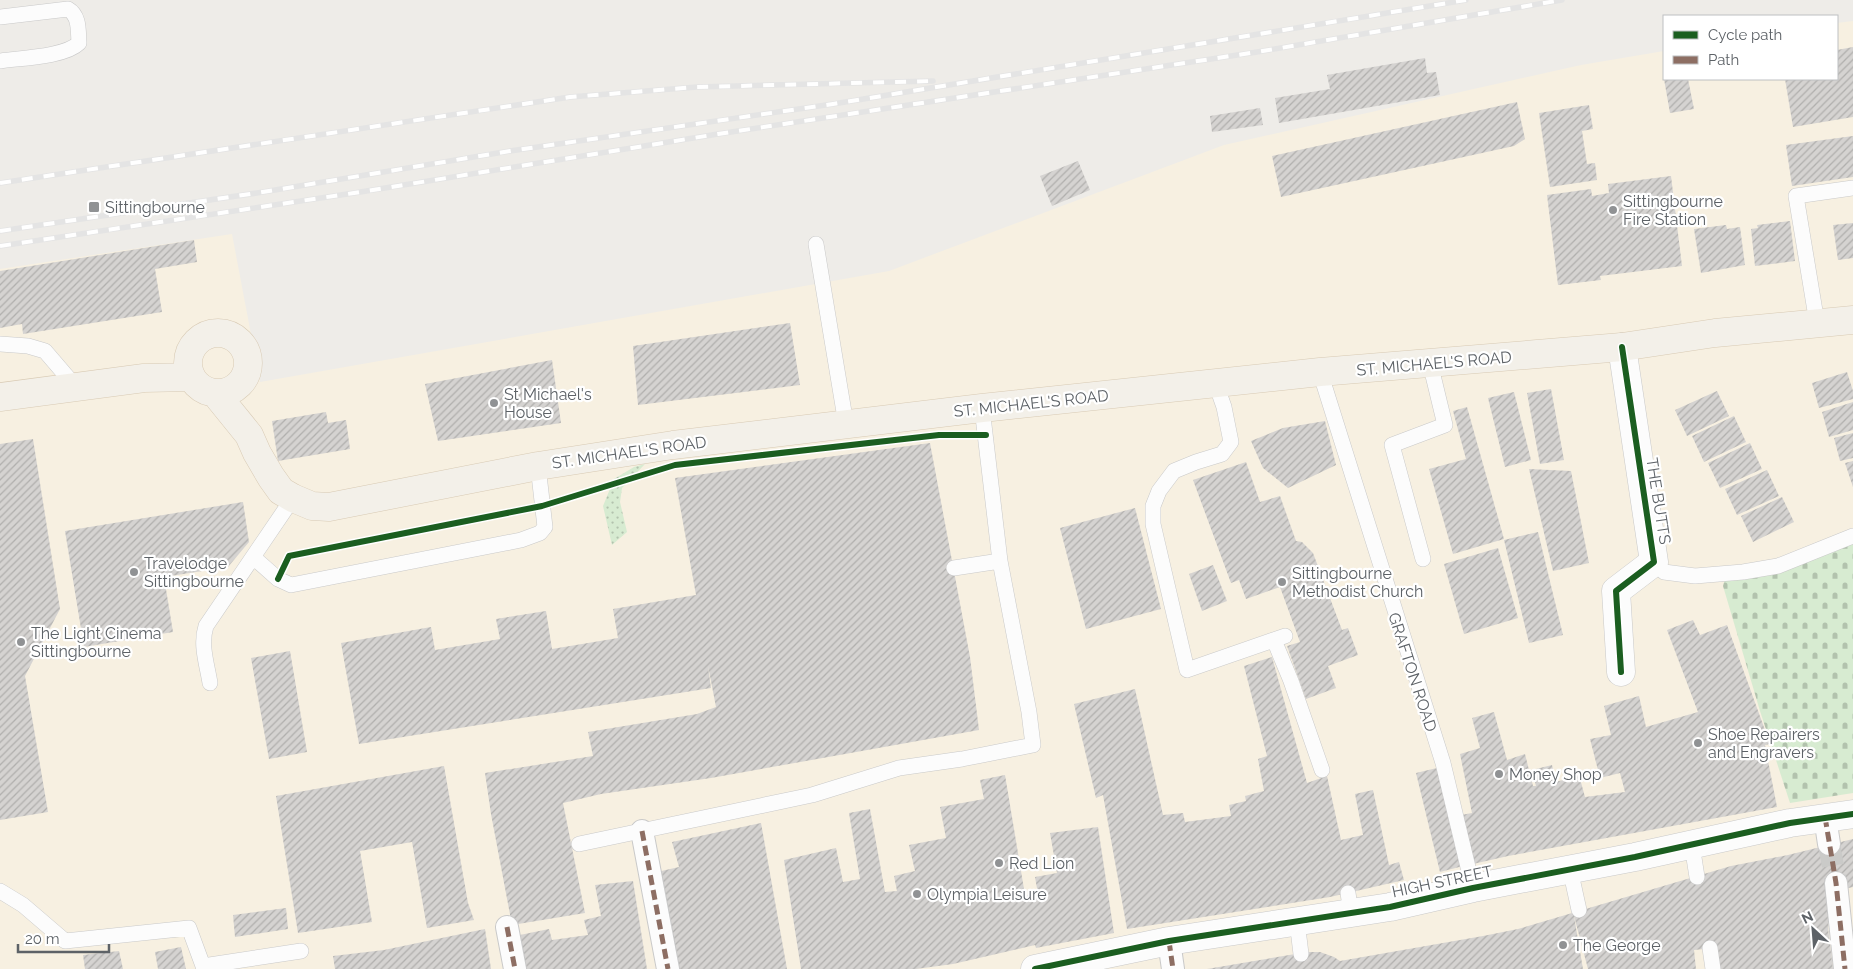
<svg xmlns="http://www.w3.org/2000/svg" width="1853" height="969" viewBox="0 0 1853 969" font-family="Raleway,sans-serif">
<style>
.commercial{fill:#f7f0e1}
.grass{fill:url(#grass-dots)}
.cemetery{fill:url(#cemetery-stones)}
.building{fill:url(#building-hatch)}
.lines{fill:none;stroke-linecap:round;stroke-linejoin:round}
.pedestrian-tunnel{stroke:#cacac8;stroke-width:22;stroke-dasharray:22 11;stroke-linecap:butt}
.service-casing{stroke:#c9c9c9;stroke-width:16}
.pedestrian-casing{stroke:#c9c9c9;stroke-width:24}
.minor-casing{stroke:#c9c9c9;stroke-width:29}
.tertiary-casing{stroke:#c9c9c9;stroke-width:29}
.primary-casing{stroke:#d8cab4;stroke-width:29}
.service{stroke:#fcfcfc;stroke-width:15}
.pedestrian{stroke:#fcfcfc;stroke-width:22}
.minor{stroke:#fcfcfc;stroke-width:28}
.tertiary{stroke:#fcfcfc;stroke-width:28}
.primary{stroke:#f3f0e9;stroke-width:28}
.rail-casing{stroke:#e4e4e4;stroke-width:5.5}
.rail{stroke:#fff;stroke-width:4;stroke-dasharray:11;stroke-linecap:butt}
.quiet{stroke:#8d6e63;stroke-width:5;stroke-dasharray:10 5;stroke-linecap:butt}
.cycleway-casing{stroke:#fff;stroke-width:9}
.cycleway{stroke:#1b5e20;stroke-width:6}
.poi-dot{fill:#909294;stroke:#fff;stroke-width:2}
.labels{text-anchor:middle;stroke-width:4.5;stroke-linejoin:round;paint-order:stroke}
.poi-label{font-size:16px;fill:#5d6267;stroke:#fff;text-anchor:start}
.street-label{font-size:16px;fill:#5d6267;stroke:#fff}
</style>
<defs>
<pattern id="grass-dots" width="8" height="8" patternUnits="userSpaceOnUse" patternTransform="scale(1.25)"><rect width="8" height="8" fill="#d7ebd1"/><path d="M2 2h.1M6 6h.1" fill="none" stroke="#b2c2ad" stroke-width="1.8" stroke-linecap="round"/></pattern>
<pattern id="cemetery-stones" width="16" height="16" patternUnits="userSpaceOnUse" patternTransform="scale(1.25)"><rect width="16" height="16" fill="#d7ebd1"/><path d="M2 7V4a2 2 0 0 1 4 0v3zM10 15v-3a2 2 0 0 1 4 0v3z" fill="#b2c2ad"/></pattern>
<pattern id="building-hatch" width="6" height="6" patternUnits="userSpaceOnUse" patternTransform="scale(1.25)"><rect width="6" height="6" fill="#d5d3d1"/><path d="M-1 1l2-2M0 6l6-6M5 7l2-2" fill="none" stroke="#b0afad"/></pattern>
</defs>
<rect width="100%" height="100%" fill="#eeece8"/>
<path class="commercial" d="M1853 21V969H0V269L232 234 260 382 889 271 1224 145 1581 65 1664 51V79H1837V23Z"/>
<path class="grass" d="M645 464 622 488 620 502 627 532 612 545 603 506 614 479 634 467Z"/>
<path class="cemetery" d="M1853 534V793L1790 803 1760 711 1723 586 1725 579Z"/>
<path class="building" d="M1853 47V117L1793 127 1785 79H1837V50Z
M1425 58 1427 73 1436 72 1440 95 1279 123 1275 98 1330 89 1327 75Z
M1664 79H1688L1694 109 1670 113Z
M1517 102 1525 139 1514 146 1281 197 1272 156Z
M1589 105 1593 129 1582 131 1587 164 1595 163 1597 180 1550 187 1539 113Z
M1260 108 1263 125 1212 132 1210 116Z
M1853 136V177L1792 186 1786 145Z
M1078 161 1090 190 1052 206 1040 176Z
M1671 176 1682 266 1600 276 1601 280 1558 285 1547 195 1591 189 1592 196 1609 193 1608 184Z
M1790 221 1795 261 1755 266 1751 229 1758 228 1757 225Z
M1853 223V258L1838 260 1833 225Z
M1726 225 1727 229 1740 227 1745 265 1701 273 1694 229Z
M194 240 197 262 155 269 162 312 23 334 22 324 0 328V271Z
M790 323 800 385 638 405 633 346Z
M552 360 561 423 438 441 425 384Z
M1847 372 1853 391V399L1819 408 1812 383Z
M1551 389 1564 460 1540 464 1527 393Z
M1717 391 1729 416 1687 436 1675 410Z
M1514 392 1531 460 1505 467 1488 398Z
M1853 402V430L1829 437 1822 412Z
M1467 407 1504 539 1453 554 1429 469 1466 459 1453 411Z
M326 412 328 423 346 420 350 449 278 461 272 421Z
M1734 416 1746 442 1704 462 1692 436Z
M1325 421 1336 465 1288 488 1263 468 1251 441 1283 428Z
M1853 433V458L1840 461 1834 438Z
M33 439 60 609 25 676 48 812 0 820V444Z
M930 443 970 657 979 730 711 778 601 794 563 803 585 913 512 925 491 814 485 773 593 756 588 732 697 714 716 707 708 666 711 688 359 744 341 643 431 627 435 650 500 639 496 619 546 611 552 649 618 638 613 609 696 595 675 478Z
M1750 443 1762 469 1720 488 1708 463Z
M1853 461V487L1845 463Z
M1246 462 1260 502 1280 496 1296 541 1302 542 1313 553 1342 630 1348 628 1358 655 1328 666 1336 688 1306 699 1287 646 1300 642 1280 587 1246 599 1239 580 1231 583 1193 480Z
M1529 469 1571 471 1589 563 1553 571Z
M1767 470 1779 496 1737 515 1725 489Z
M1782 497 1794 522 1753 542 1741 516Z
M243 502 249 542 228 567 164 577 173 632 84 647 65 531Z
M1135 508 1161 609 1086 629 1060 528Z
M1538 532 1563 635 1529 643 1504 540Z
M1498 548 1518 618 1464 634 1444 564Z
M1213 565 1227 601 1202 611 1189 574Z
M1693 620 1700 635 1727 625 1770 744 1765 745 1777 807 1508 856 1473 864 1461 815 1472 813 1460 754 1480 748 1472 718 1494 712 1507 760 1525 754 1533 786H1536L1532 770 1552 765 1556 782 1579 775 1585 797 1625 792 1620 773 1600 778 1590 739 1611 735 1604 706 1639 696 1646 727 1698 712 1667 630Z
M290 651 307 752 269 759 251 658Z
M1272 657 1307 783 1327 776 1341 840 1363 835 1355 794 1373 790 1389 865 1399 862 1404 880 1330 897 1127 929 1103 795 1096 798 1074 704 1135 689 1163 815 1183 813 1185 822 1231 816 1229 805 1246 801 1245 796 1264 791 1258 759 1267 756 1244 666Z
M444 766 468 903 474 920 427 928 412 842 360 851 372 922 298 933 276 796Z
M1441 767 1467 865 1440 872 1416 773Z
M1005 775 1025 895 1038 894 1035 877 1057 873 1050 833 1098 827 1114 933 1046 946 1036 948 1035 945 953 964 916 969H801L784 860 836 848 843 882 860 879 849 813 870 809 885 892 897 891 894 876 915 871 909 845 946 838 940 807 984 799 980 780Z
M761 823 787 969H672L657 872 679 867 672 842Z
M1853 839V887L1844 889 1830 884 1828 928 1833 969H1718L1716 948 1694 950 1696 969H1588L1574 916 1583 969H1207L1307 952H1320L1334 957 1340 961 1483 936 1518 929 1731 866 1788 855Z
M633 881 647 969H523L515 936 549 929 552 940 588 935 584 920 601 916 595 885Z
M286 908 288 929 235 937 233 915Z
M485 929 491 969H335L333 956 384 950Z
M181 947 186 969H158L155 952Z
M119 951 123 969H85L83 955Z"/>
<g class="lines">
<path class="pedestrian-tunnel" d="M1829 844 1836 883"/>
<g class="service-casing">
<path id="service" d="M0 17 68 9C80 16 78 31 79 43 65 57 20 58 0 61
M816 244 846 424
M1817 323 1796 196 1853 188
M0 344 28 346 45 351 75 386
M1320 372 1443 763 1473 888
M1216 384 1224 407 1231 442 1222 454 1196 462 1174 471 1159 491 1153 506V524L1187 670 1285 636
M253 557 278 579 291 585 521 540 540 533 545 527 538 466
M1423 559 1392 445 1445 425 1430 363
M1654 562 1664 572 1695 576 1743 572 1778 566 1853 536
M954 568 1000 561
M1274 640 1291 681 1322 770
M210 683C207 664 200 645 206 626L293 498
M579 844 812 795 899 768 962 759 1033 745 1029 712 1000 561 982 408
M1692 845 1697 877
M1570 869 1579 910
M0 891 23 905 65 941 189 928 203 966 301 951
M1348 893 1351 913
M1297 921 1301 954
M1710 948 1713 969"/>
</g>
<g class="pedestrian-casing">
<path id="pedestrian" d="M1825 817 1829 844
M642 831 668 969
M1836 883 1845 969
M507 927 515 969
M1169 941 1173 969"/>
</g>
<g class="minor-casing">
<path id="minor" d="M1621 672 1616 591 1654 562 1622 347"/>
</g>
<g class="tertiary-casing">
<path id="tertiary" d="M1035 969 1169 941 1390 907 1473 888 1635 857 1790 823 1853 814"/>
</g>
<g class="primary-casing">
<path id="primary" d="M188 363a30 30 0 1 1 60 0a30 30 0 1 1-60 0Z
M215 393 249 435 257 453 271 477 281 491 293 498 312 506 329 507 538 466 673 445 982 408 1320 372 1622 347 1715 333 1853 320
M0 397 144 378 191 377"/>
</g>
<use href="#service" class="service"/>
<use href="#pedestrian" class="pedestrian"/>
<use href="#minor" class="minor"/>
<use href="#tertiary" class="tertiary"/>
<use href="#primary" class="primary"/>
<g class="rail-casing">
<path id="rail" d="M0 183 570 97 697 87 933 81
M0 231 257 193 510 151 833 104 1466 0
M0 246 354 193 718 134 1257 52 1562 0"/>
</g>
<use href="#rail" class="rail"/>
<path class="quiet" d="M1825 817 1836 883 1845 969
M642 831 668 969
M507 927 515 969
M1169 941 1173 969"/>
<g class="cycleway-casing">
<path id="cycleway" d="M278 579 289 556 542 506 675 465 939 435H986
M1621 672 1616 591 1654 562 1622 347
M1035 969 1169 941 1390 907 1473 888 1635 857 1790 823 1853 814"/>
</g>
<use href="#cycleway" class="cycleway"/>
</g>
<g class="poi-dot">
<rect x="88" y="201" width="12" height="12" rx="2.5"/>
<circle cx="1613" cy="210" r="5"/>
<circle cx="494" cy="403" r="5"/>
<circle cx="134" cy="572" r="5"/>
<circle cx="1282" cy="582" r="5"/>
<circle cx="21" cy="642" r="5"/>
<circle cx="1698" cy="743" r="5"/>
<circle cx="1499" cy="774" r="5"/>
<circle cx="999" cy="863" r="5"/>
<circle cx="917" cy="894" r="5"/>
<circle cx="1563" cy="945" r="5"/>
</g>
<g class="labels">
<g class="poi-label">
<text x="1623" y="207">Sittingbourne<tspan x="1623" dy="18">Fire Station</tspan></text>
<text x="105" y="213">Sittingbourne</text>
<text x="504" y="400">St Michael's<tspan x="504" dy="18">House</tspan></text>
<text x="144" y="569">Travelodge<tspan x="144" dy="18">Sittingbourne</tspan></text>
<text x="1292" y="579">Sittingbourne<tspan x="1292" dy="18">Methodist Church</tspan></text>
<text x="31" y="639">The Light Cinema<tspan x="31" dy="18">Sittingbourne</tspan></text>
<text x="1708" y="740">Shoe Repairers<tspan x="1708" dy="18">and Engravers</tspan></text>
<text x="1509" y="780">Money Shop</text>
<text x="1009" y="869">Red Lion</text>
<text x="927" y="900">Olympia Leisure</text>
<text x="1573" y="951">The George</text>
</g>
<g class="street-label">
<text transform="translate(1434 363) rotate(-5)" y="6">ST. MICHAEL'S ROAD</text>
<text transform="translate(1031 403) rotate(-6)" y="6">ST. MICHAEL'S ROAD</text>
<text transform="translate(629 452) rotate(-8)" y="6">ST. MICHAEL'S ROAD</text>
<text transform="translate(1659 501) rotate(81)" y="6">THE BUTTS</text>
<text transform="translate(1413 672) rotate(72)" y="6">GRAFTON ROAD</text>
<text transform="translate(1442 881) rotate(-12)" y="6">HIGH STREET</text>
</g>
</g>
<rect x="1663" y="15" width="175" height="65" fill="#ffffff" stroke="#bec0c2"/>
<rect x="1673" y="31" width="25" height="8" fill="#1b5e20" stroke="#bec0c2"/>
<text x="1708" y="40" font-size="15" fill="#5d6267">Cycle path</text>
<rect x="1673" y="56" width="25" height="8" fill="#8d6e63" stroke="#bec0c2"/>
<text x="1708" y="65" font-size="15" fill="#5d6267">Path</text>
<g transform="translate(1813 929) rotate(334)" stroke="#ffffff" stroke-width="4" paint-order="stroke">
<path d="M0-4L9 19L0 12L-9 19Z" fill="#5d6267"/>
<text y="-8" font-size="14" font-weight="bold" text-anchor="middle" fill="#5d6267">N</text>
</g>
<path d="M18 944v8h91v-8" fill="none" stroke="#5d6267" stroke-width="2.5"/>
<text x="25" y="944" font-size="15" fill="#5d6267" stroke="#ffffff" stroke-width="4" paint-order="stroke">20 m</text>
</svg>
